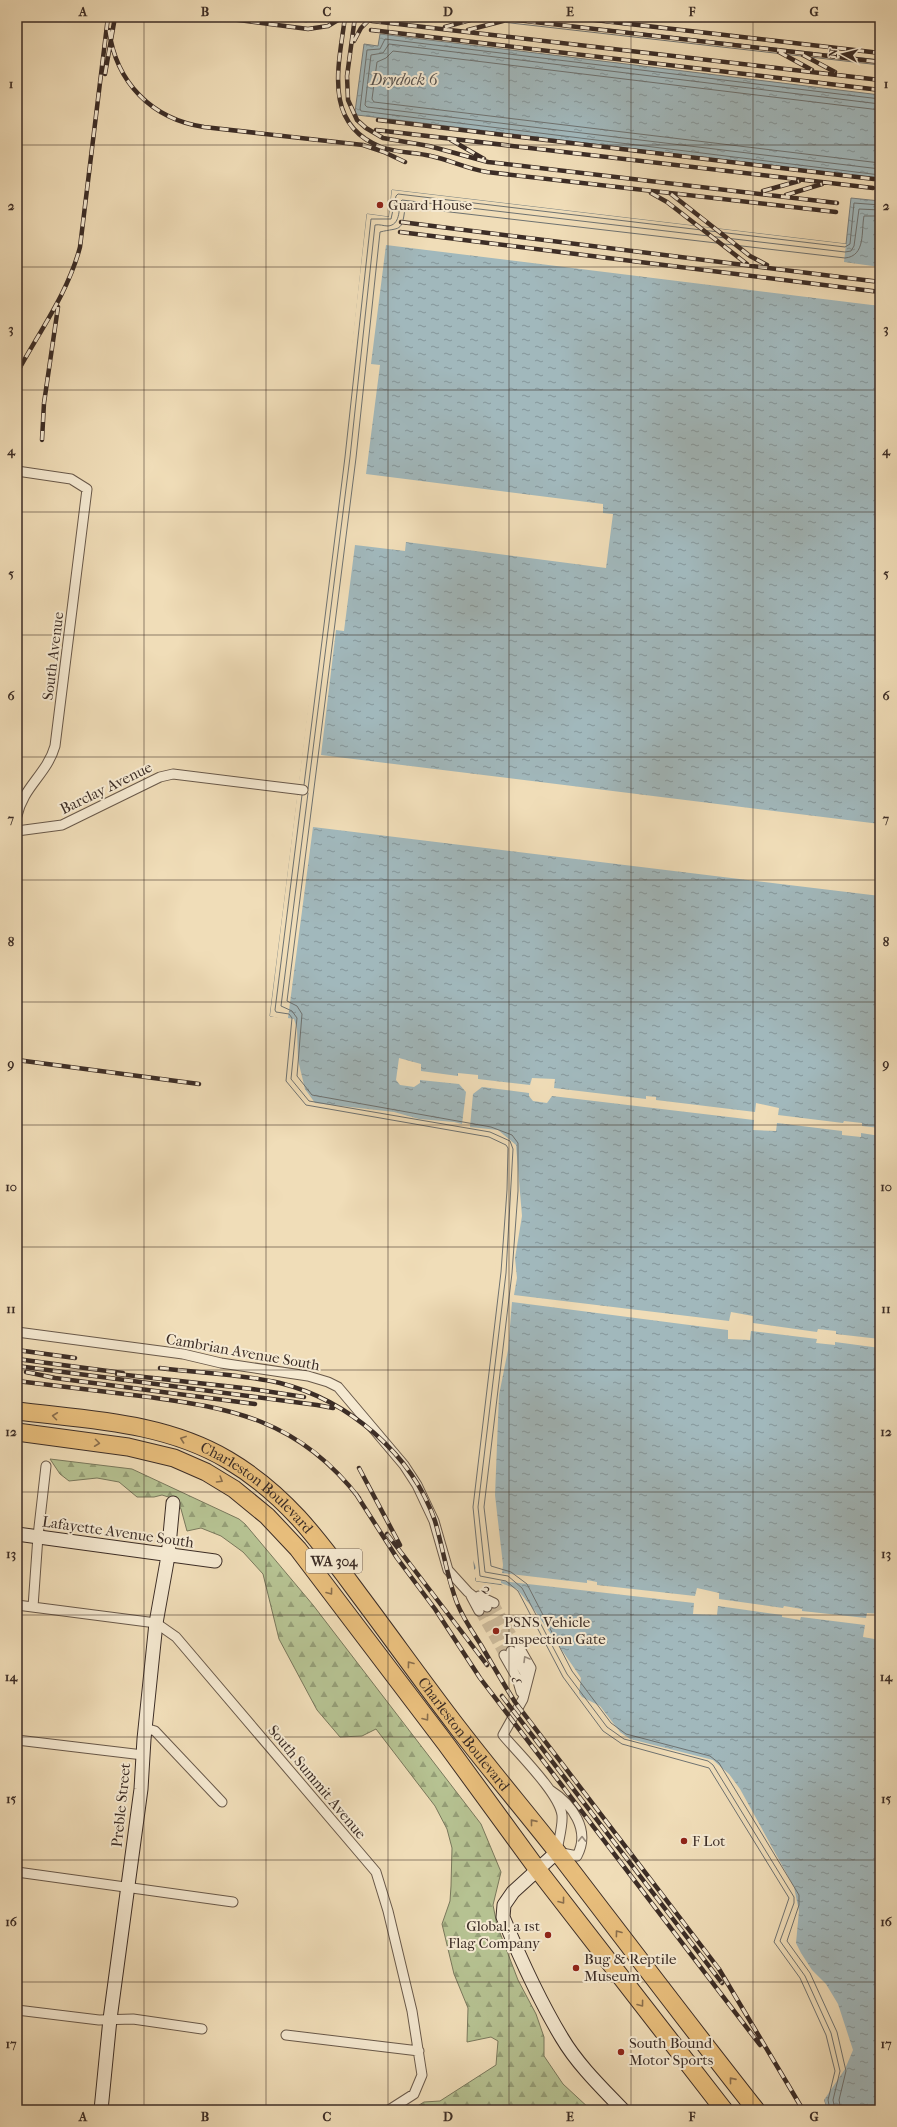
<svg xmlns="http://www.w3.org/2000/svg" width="897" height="2127" viewBox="0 0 897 2127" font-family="'IM FELL French Canon',serif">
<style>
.forest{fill:url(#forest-firs);stroke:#79785c}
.water{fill:url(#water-ripples);stroke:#798080}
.pier{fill:#f0ddb8}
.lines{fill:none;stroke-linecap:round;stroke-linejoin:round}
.shore{stroke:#6e7271;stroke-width:1}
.street-tunnel{stroke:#ccba9b;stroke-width:9;stroke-dasharray:9 4.5;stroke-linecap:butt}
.street-casing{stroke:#69594a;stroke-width:11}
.secondary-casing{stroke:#3c2d26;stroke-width:15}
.highway-casing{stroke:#3c2d26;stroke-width:19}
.street{stroke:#f5e9d1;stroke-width:9}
.secondary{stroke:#f5e9d1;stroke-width:13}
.highway{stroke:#e8be7c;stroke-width:17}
.rail-casing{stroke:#3c2d26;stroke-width:4.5}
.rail{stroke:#f5e9d1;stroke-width:3;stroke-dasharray:9;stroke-linecap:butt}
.oneway{stroke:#896e4d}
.oneway2{stroke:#988b7c}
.grid{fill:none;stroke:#3c2d26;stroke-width:1;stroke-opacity:0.55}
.poi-dot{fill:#8f2418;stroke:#f5e9d1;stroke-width:1.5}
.labels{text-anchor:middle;stroke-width:4;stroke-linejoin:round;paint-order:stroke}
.shield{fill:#f5e9d1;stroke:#746559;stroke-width:1}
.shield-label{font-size:14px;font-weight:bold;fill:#3c2d26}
.poi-label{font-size:15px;fill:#3c2d26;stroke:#f5e9d1;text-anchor:start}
.street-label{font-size:15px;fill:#3c2d26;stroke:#f5e9d1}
.water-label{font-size:16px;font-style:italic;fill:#55504c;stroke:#f5e9d1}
.neatline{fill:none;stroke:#3c2d26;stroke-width:1.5}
.grid-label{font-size:13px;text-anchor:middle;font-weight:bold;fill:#3c2d26}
</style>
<defs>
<pattern id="forest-firs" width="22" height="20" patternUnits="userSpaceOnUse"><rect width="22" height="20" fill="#b6c292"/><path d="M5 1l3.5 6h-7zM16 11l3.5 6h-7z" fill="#959e77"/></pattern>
<pattern id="water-ripples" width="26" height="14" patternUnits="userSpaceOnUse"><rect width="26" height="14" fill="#a1b8bc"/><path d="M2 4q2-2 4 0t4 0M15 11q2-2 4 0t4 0" fill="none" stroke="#849699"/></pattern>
</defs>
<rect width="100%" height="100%" fill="#f0ddb8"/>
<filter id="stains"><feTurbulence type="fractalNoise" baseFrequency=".005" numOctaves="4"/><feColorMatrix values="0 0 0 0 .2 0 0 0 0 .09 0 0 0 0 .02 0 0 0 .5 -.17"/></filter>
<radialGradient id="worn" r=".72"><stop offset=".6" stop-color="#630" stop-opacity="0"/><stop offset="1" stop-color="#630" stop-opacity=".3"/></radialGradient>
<path class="forest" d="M50 1459 132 1469 239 1519 245 1524 313 1605 481 1824 501 1872 493 1905 497 1925 518 1980 536 2014 544 2037V2056L563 2084 591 2110H411L424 2102 440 2101 496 2065 498 2041 491 2037 467 2042 468 2008 454 1974 442 1924 450 1901 451 1886 452 1848 447 1829 435 1806 376 1729 362 1736 340 1737 317 1710 279 1639 263 1574 243 1552 221 1536 201 1528 187 1531 181 1509 175 1499 162 1495 154 1497H137L119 1482 97 1478 69 1481 60 1474Z"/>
<path class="water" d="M380 34 880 95V179L357 115 355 112 364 44 378 46Z
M392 190 846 244 851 198 880 201V2110H827L824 2100 831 2071 822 2036 797 1980 785 1900 706 1770 600 1734 515 1593 504 1585 476 1581 474 1563 497 1272 504 1148 488 1141 303 1109 288 1018 270 1016 341 456 367 214 389 217Z"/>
<path class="pier" d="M424 17H810L870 25 871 17H880V69Z
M392 190 846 244 844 262 880 267V306L386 245 371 364 380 365 366 474 603 504V513L613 514 606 568 406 542 405 551 355 545 344 631 336 630 321 755 880 824V896L313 827 288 1018 294 1019 297 1029 298 1060 305 1089 315 1103 394 1112 419 1119 454 1122 462 1124 466 1092 459 1084 420 1080V1083L414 1087 400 1085 396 1080 399 1058 421 1064V1071L458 1076V1073L478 1075V1079L530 1085 532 1078 555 1079 554 1088 646 1099V1096L656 1097V1100L755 1112 756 1103 779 1108 778 1115 843 1123 844 1121 862 1123V1126L880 1128V1136L861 1133V1137L842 1135V1131L777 1123 776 1131 753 1130 754 1120 552 1096 547 1103 533 1101 529 1096V1093L482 1087 473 1094 470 1127 498 1130 516 1145 522 1216 515 1258 517 1278 514 1295 729 1321 731 1312 753 1316V1323L817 1332 818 1329 836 1331V1334L880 1339V1348L835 1342V1345L816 1343 817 1339 751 1331 750 1340 728 1339V1330L512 1302 508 1350 499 1395 495 1495 503 1565 502 1573 587 1583V1580L597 1582V1585L695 1596 697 1588 719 1593V1599L783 1608 784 1606 802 1609V1611L866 1618 867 1613 880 1614V1640L863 1637 865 1625 801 1617 800 1620 782 1617V1615L718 1606 717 1615 693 1614 694 1603 501 1581V1583L517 1589 535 1611 581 1678 579 1693 582 1697 600 1706 620 1732 630 1739 642 1742 713 1760 729 1774 740 1789 794 1887 799 1911 796 1943 801 1953 812 1970 826 1984 838 2004 853 2050 845 2069 824 2100 827 2110 824 2109 822 2100 829 2071 820 2037 795 1981 767 1943 783 1900 705 1772 619 1750 599 1735 558 1680 513 1595 501 1584 476 1581V1578L474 1577V1570L476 1568 471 1554 466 1507 495 1272 502 1150 488 1143 302 1110 279 1082 286 1020 270 1016 339 456 367 214 389 217Z"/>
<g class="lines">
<path class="shore" d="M458 17 880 65
M502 17 880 60
M556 17 880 54
M880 99 385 39 380 49 367 50 360 109 361 111 880 175
M880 104 389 44 383 53 371 55 365 105 367 107 880 169
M880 110 393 51 386 58 377 62 372 99 374 102 880 163
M304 785 345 457 371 219H391L396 196 398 194 845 247 850 244 854 203 880 205
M308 789 350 457 375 225C379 224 384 226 388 226 400 225 399 210 400 202L402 200 845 252 851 251 854 246 859 209 880 210
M308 793 281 1006 292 1011 297 1018 291 1079 309 1101 490 1132 510 1141 513 1149 506 1273 478 1507 485 1572 508 1576 522 1588 567 1674 607 1727 624 1739 708 1761 713 1765 794 1897V1903L780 1941 805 1976 831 2033 840 2071 833 2100 835 2110
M302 795 275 1010 276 1012 289 1014 292 1018 286 1081 306 1105 489 1137 506 1145 508 1148 507 1190 501 1272 473 1507 480 1576 506 1581 518 1591 563 1677 603 1731 622 1744 709 1768 789 1898 774 1942 800 1978 826 2035 835 2071 828 2100 830 2110
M841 2110 839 2100 846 2071 837 2032 810 1973 787 1941 799 1905V1895L719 1763 710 1756 626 1734 611 1723 572 1671 527 1584 511 1572 491 1566 484 1507 512 1273 518 1191V1143L512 1135 491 1127 312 1095 297 1076 302 1014 297 1006 287 1001 356 458 380 232C400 227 402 233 405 208L407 207 845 258C866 256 861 231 864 216H880"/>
<path class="street-tunnel" d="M494 1603 519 1647
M487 1607 511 1651
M479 1611 504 1655"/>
<g class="street-casing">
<path id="street" d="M17 471 71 479 87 489 55 746C47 774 23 787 17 816
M17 831 62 825 160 777 173 774 303 790
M17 1332 183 1354 221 1363 308 1376 328 1382 338 1387 404 1465 417 1485 434 1521 448 1570 468 1592 487 1607
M471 1596 479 1611
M479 1596 494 1603
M17 1605 156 1623 176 1637 376 1872 388 1911 412 2011 422 2075 414 2094 389 2110
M33 1607 38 1536 46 1466
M519 1647 531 1668 523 1699 503 1735C518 1753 559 1793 562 1815 563 1827 558 1841 557 1852L577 1856C591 1830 572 1804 550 1790
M511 1651 525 1673 524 1684
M504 1655 517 1678 521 1692
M145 1728 155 1731 222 1802
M17 1740 143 1755
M17 1872 233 1902
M17 2010 99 2020 133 2019 202 2029
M286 2035 419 2051"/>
</g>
<g class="secondary-casing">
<path id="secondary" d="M17 1534 215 1561
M557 1852 513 1892 504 1905 503 1917C520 1958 539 2000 562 2038 578 2065 602 2088 623 2110
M101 2110 110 2019 141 1789 144 1739 156 1623 168 1556 173 1503"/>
</g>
<g class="highway-casing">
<g id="highway">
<path id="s1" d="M17 1411C89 1420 164 1422 228 1460 287 1495 320 1542 360 1596 393 1640 425 1685 458 1728 491 1771 525 1811 558 1853 624 1939 689 2025 756 2110"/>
<path d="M17 1432 128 1447 174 1458 206 1472 234 1489 267 1516 298 1549 446 1744 538 1870 724 2110"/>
</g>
</g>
<use href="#street" class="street"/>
<use href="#secondary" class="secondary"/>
<use href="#highway" class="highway"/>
<g class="rail-casing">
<path id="rail" d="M215 17 308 29 328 26 343 17
M282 17 306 20 325 17
M345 17C339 65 322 124 381 147 397 153 415 152 431 156 450 160 468 169 487 172L836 212
M355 17 347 76 348 100 357 120 366 128 383 138 429 146 488 162 837 203
M491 17 880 62
M569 17 880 53
M372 21 880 80
M445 27 481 17
M109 30C116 83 152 119 204 127L363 145 384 152 405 162
M371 30 880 90
M468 30 503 21
M354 41 361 28 372 17
M779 52 812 70
M803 55 835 72
M105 74 115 17
M378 120 874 179
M376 130 873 188
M451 140 484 159
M763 191 799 181
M651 193 667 202 747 264
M671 194 750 256 767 265
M786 195 822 184
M401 222 880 282
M400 232 880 292
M17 373C39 332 68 293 80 247L108 17
M42 440 44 403 58 307
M17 1060 199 1084
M17 1350 75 1358
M17 1359 123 1373
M17 1366 317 1405 333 1408
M160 1368C199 1373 242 1374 280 1383 348 1400 412 1454 435 1521 443 1548 447 1577 457 1603 463 1618 472 1631 481 1645 492 1664 503 1683 515 1702L719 1969 790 2088
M26 1372 55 1378 255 1404
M117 1374 252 1389 304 1397
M17 1381C58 1386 99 1391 141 1396 233 1408 299 1420 359 1498
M359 1468 400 1545
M356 1494 397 1558 435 1609 480 1678 760 2045
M387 1534 487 1665
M502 1696 722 1983
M787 2083 803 2110"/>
</g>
<use href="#rail" class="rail"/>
</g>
<defs><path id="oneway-chevron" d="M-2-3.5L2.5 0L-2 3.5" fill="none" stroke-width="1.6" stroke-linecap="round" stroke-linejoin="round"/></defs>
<g class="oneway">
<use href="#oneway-chevron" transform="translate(55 1416) rotate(-173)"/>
<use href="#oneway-chevron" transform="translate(183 1439) rotate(-160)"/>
<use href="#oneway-chevron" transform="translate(97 1443) rotate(7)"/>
<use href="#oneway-chevron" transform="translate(220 1480) rotate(31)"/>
<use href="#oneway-chevron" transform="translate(330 1592) rotate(53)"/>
<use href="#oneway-chevron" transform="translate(410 1664) rotate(-127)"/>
<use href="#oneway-chevron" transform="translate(426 1718) rotate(53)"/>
<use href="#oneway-chevron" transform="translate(533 1822) rotate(-129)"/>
<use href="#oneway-chevron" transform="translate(562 1901) rotate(52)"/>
<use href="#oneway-chevron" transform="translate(618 1933) rotate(-127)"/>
<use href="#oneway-chevron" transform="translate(641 2004) rotate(53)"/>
<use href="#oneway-chevron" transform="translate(732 2080) rotate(-129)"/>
</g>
<g class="oneway2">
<use href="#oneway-chevron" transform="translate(526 1659) rotate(-121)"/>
<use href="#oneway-chevron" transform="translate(582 1839) rotate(-89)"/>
</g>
<path class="grid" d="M144 17V2110M266 17V2110M388 17V2110M509 17V2110M631 17V2110M753 17V2110M17 145H880M17 267H880M17 390H880M17 512H880M17 635H880M17 757H880M17 880H880M17 1002H880M17 1125H880M17 1247H880M17 1370H880M17 1492H880M17 1615H880M17 1737H880M17 1860H880M17 1982H880"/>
<g class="poi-dot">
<circle cx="380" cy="205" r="4"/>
<circle cx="496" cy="1631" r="4"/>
<circle cx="684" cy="1841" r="4"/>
<circle cx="548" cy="1935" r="4"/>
<circle cx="576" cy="1968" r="4"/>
<circle cx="621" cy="2052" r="4"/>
</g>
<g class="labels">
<rect class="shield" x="306" y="1549" width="56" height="24" rx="3"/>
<g class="shield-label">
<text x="334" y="1566">WA 304</text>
</g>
<g class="poi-label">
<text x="388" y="210">Guard House</text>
<text x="504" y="1627">PSNS Vehicle<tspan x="504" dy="17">Inspection Gate</tspan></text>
<text x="692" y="1846">F Lot</text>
<text x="540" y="1931" text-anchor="end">Global, a 1st<tspan x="540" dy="17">Flag Company</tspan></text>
<text x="584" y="1964">Bug &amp; Reptile<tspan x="584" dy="17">Museum</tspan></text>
<text x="629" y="2048">South Bound<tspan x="629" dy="17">Motor Sports</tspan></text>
</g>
<g class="street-label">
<text transform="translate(53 656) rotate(-83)" y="5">South Avenue</text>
<text transform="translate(106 788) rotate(-26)" y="5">Barclay Avenue</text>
<text transform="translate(243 1352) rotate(10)" y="5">Cambrian Avenue South</text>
<text dy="5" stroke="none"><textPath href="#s1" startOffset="258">Charleston Boulevard</textPath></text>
<text transform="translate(118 1532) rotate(8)" y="5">Lafayette Avenue South</text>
<text transform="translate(487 1589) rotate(40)" y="5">2</text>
<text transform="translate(514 1680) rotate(-76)" y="5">3</text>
<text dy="5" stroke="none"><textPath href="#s1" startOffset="582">Charleston Boulevard</textPath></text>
<text transform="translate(317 1782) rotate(50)" y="5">South Summit Avenue</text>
<text transform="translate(121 1805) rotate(-84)" y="5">Preble Street</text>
</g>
<g class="water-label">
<text x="404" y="85">Drydock 6</text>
</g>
</g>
<rect width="897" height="2127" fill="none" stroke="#f0ddb8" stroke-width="44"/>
<g transform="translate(843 54) rotate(277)" stroke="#f5e9d1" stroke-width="3" paint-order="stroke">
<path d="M0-3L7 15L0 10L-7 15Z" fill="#3c2d26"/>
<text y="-6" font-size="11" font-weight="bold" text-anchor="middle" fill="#3c2d26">N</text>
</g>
<rect x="22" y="22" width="853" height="2083" class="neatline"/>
<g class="grid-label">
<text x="83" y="16">A</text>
<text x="205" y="16">B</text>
<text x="327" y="16">C</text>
<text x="448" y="16">D</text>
<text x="570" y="16">E</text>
<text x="692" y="16">F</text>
<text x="814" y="16">G</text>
<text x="11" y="88">1</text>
<text x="886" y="88">1</text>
<text x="11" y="210">2</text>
<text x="886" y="210">2</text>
<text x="11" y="333">3</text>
<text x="886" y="333">3</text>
<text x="11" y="455">4</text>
<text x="886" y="455">4</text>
<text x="11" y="578">5</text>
<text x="886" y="578">5</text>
<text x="11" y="700">6</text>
<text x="886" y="700">6</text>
<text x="11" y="823">7</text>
<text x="886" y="823">7</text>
<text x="11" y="946">8</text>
<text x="886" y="946">8</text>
<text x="11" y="1068">9</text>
<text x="886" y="1068">9</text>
<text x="11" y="1191">10</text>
<text x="886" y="1191">10</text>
<text x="11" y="1313">11</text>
<text x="886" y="1313">11</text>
<text x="11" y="1436">12</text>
<text x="886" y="1436">12</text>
<text x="11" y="1558">13</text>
<text x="886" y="1558">13</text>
<text x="11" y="1681">14</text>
<text x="886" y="1681">14</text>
<text x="11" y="1803">15</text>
<text x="886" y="1803">15</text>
<text x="11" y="1926">16</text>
<text x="886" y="1926">16</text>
<text x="11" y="2048">17</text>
<text x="886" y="2048">17</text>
<text x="83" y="2121">A</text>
<text x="205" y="2121">B</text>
<text x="327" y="2121">C</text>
<text x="448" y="2121">D</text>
<text x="570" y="2121">E</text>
<text x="692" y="2121">F</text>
<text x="814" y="2121">G</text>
</g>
<rect width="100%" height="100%" filter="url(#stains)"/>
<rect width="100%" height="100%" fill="url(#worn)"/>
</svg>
